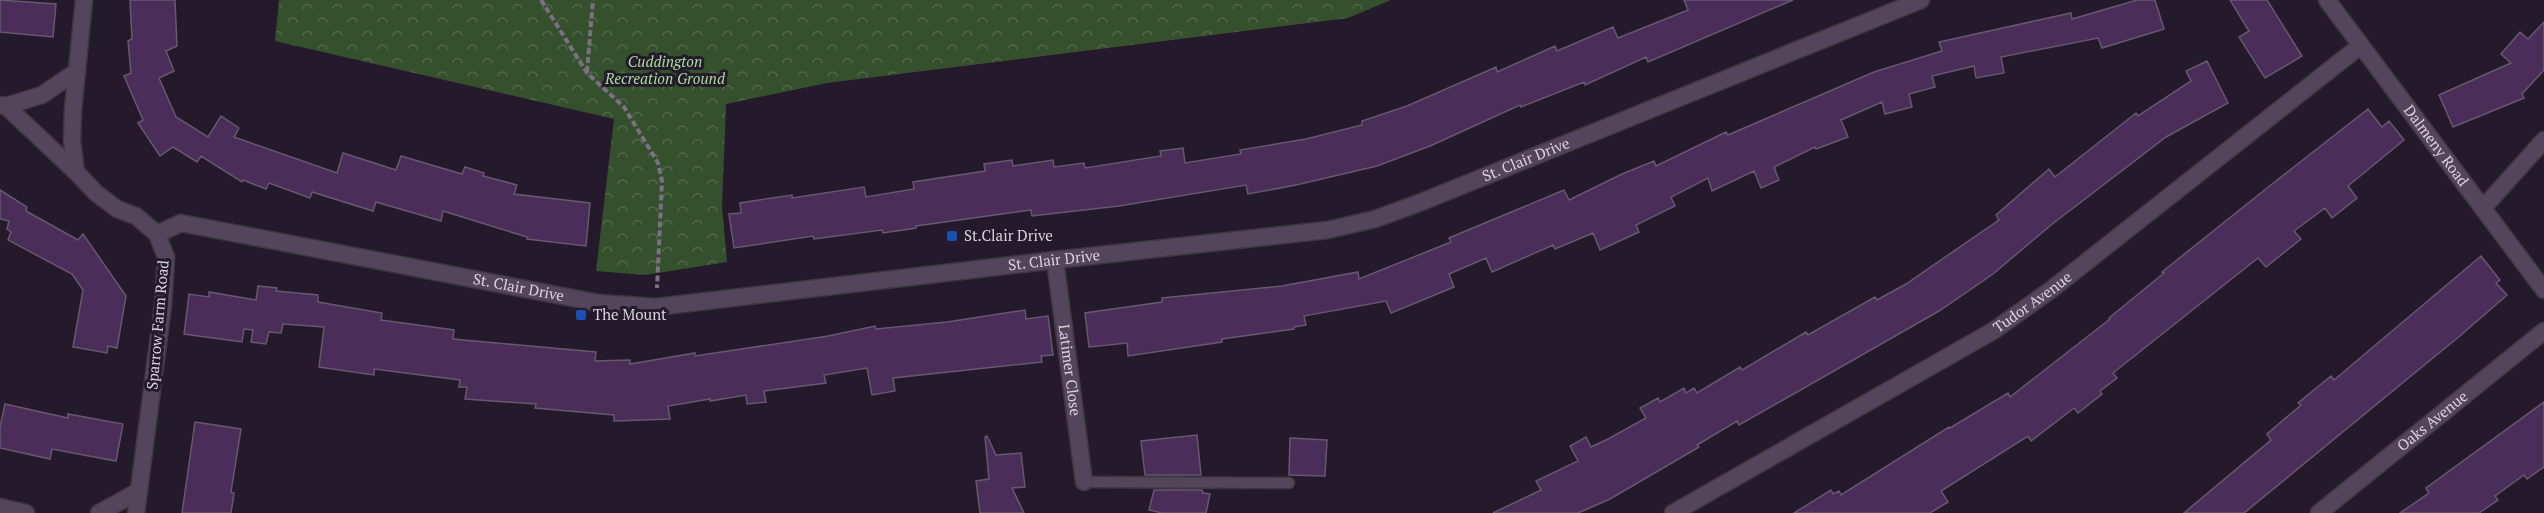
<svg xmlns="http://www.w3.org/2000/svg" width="2544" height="513" viewBox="0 0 2544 513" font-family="'PT Serif',serif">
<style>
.park{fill:url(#park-crowns)}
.building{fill:#4a2e59;stroke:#66586e;stroke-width:1.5}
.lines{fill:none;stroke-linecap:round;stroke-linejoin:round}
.service-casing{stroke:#3f3644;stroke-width:13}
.minor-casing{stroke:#3f3644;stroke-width:19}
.path{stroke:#7b7180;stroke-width:4;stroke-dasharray:6 3;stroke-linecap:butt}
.service{stroke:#53465b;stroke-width:10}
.minor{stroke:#53465b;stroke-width:16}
.transit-dot{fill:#1a4fb4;stroke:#251a2b;stroke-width:2}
.labels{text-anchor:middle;stroke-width:6;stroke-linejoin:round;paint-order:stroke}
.park-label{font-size:15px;font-style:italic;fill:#a7de99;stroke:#251a2b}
.street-label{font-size:15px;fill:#dad3df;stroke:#251a2b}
.poi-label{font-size:15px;fill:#dad3df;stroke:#251a2b;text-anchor:start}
</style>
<defs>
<pattern id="park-crowns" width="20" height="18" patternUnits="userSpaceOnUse" patternTransform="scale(1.5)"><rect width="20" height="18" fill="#34502d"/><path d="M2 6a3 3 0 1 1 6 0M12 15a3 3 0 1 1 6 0" fill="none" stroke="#51684b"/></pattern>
</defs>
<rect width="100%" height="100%" fill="#251a2b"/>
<path class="park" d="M279 0H1391L1348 18 827 83 726 104 722 207 727 262 645 275 596 271 614 119 275 41Z"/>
<path class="building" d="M0 0 56 4 53 37 0 32Z
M130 0H175L177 46 166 51 174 71 159 78 176 117 208 137 221 116 239 128 234 137 337 173 343 153 396 170 401 156 462 174 465 167 484 173 483 176 517 185 514 194 590 203 586 246 527 239V237L443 211 441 221 376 202 373 211 312 192 310 198 269 183 266 189 243 180 242 182 201 156 197 162 173 147 160 156 138 123 143 120 124 76 131 73 128 41 132 39Z
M1684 0H1793L1648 62 1646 57 1585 85 1584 82 1521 107 1520 105 1430 146 1377 166 1296 185 1248 194 1246 185 1119 206 1032 216 1031 210 916 226V228L883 233 882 230 814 239 813 236 734 248 729 214 741 213 740 203 792 195V198L864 187 866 197 914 189 913 182 985 171 984 164 1012 160 1013 166 1053 160 1054 167 1084 163 1085 168 1161 156 1160 151 1183 148 1185 163 1241 154 1240 150 1306 139 1362 125V121L1407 106 1496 67 1497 72 1555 46 1557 51 1613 27 1618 38 1688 10Z
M2137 0H2155L2164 29 2102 48 2098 38 2001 57 2004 73 1976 78 1974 66 1932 76 1935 87 1909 94 1912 107 1885 114 1882 102 1841 120 1848 137 1816 149 1815 147 1774 167 1779 180 1761 188 1754 171 1712 191 1708 178 1671 197 1675 206 1636 225 1639 232 1600 250 1593 233 1555 249 1553 245 1492 272 1486 258 1449 274 1454 287 1391 313 1386 301 1304 316 1306 325 1294 327V329L1222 339V342L1128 356 1127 343 1089 347 1085 313 1162 302V298L1282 286 1358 272 1359 279 1451 242 1449 238 1564 190 1569 200 1622 174 1654 161 1656 166 1726 132 1728 135 1874 72 1942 51 1939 42 2071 13 2072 19Z
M2230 0H2267L2302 56 2265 78 2239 37 2249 31Z
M2544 22V70L2522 94 2524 98 2453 127 2439 95 2511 63 2501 54 2520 32 2528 39Z
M2207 61 2228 103 2166 137 2051 225 1993 274 1939 311 1739 425 1737 421 1697 445 1699 447 1610 499 1578 513H1493L1541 490 1536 481 1578 461 1570 446 1586 437 1591 447 1608 439 1646 418 1640 408 1658 398 1660 402 1684 388 1686 393 1694 388 1697 393 1740 367 1742 370 1806 332 1808 335 1875 297 1877 300 1906 284 1999 220 1996 215 2049 169 2055 177 2136 113 2138 116 2191 81 2186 71Z
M2368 109 2382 127 2389 121 2404 140 2348 186 2357 198 2332 218 2325 208 2294 231 2301 239 2266 267 2258 258 2113 373 2117 378 2100 391 2102 394 2078 413 2074 408 2031 441 2028 436 1941 491 1948 502 1930 513H1794L1831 490 1833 494 1839 491 1841 495 1949 427 1950 428 2008 393 2010 397 2110 319 2109 318 2164 273 2162 272 2267 188Z
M0 190 27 207 26 211 78 240 83 234 126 296 117 348 108 346 107 353 73 347 83 290 72 274 8 240 11 232 7 229 9 221 0 219Z
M2481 256 2500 280 2496 283 2507 295 2461 335 2244 513H2184L2271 440 2267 434 2301 405 2298 403 2331 376 2334 380Z
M258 286 277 288 276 291 318 295V302L382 313 381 320 454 330 453 339 596 352 595 361 630 360V364L695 353V356L828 336 875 326 876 329 947 322 1025 310 1026 319 1048 316 1053 355 1041 356 1042 362 893 378 895 391 872 395 867 368 824 375 826 383 764 391 766 402 747 404 746 395 710 401V399L668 406 670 419 614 421V415L535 408 536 404 465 399 467 387H459L460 380 374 369V375L319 367 324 327 283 324 281 333 269 332 266 344 251 342 253 330 244 329 242 342 184 334 189 294 209 297V292L256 300Z
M2544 402V467L2527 479 2524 475 2495 496 2498 500 2479 513H2400L2429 493 2426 488Z
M5 404 68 418V414L123 424 116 461 52 449 50 459 0 448V427Z
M195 422 241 429 231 492 234 493 231 513H182Z
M1197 435 1201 475H1145L1141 441Z
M987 436 996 455 1021 453 1025 487 1012 488 1024 513H980L976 481 989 479 985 437Z
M1290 438 1327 440 1325 476 1289 475Z
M1154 490H1202L1203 493 1210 494 1206 513H1162L1149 510Z"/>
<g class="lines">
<g class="service-casing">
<path id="service" d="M1084 482 1289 483"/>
</g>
<g class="minor-casing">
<g id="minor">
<path d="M84 0 73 110 72 141 76 172 96 193 117 209 136 216 157 234 166 257 163 305 136 513"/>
<path id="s1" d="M2327 0 2544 290"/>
<path d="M0 105 6 106 76 172"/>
<path d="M6 106 42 95 77 71"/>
<path d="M2484 207 2544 140"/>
<path id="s2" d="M157 234 181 223 599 303 656 307 1055 260 1328 230 1375 219 1419 203 1921 0"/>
<path id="s3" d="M1055 260 1084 482"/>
<path d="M0 507 26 513"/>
<path d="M99 513 139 491"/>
<path id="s4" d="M1673 513 1993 331 2052 289 2360 46"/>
<path id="s5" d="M2319 513 2544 331"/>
</g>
</g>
<path class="path" d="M541 0 587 73 624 107 658 163 662 181 657 288
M587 72 593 0"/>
<use href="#service" class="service"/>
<use href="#minor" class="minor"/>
</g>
<g class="transit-dot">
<rect x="946" y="230" width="12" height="12" rx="3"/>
<rect x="575" y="309" width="12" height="12" rx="3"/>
</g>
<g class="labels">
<g class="park-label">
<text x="665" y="67">Cuddington<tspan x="665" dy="17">Recreation Ground</tspan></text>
</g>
<g class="street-label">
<text dy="5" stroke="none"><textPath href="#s1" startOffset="182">Dalmeny Road</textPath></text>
<text dy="5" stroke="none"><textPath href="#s2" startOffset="1396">St. Clair Drive</textPath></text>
<text dy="5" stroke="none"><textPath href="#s2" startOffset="910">St. Clair Drive</textPath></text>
<text dy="5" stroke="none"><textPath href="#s2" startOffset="370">St. Clair Drive</textPath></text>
<text dy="5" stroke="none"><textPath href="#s4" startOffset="417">Tudor Avenue</textPath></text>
<text transform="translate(158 325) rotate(-85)" y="5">Sparrow Farm Road</text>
<text dy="5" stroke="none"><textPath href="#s3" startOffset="111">Latimer Close</textPath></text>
<text dy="5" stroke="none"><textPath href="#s5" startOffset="146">Oaks Avenue</textPath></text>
</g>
<g class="poi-label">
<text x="964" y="241">St.Clair Drive</text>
<text x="593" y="320">The Mount</text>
</g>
</g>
</svg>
